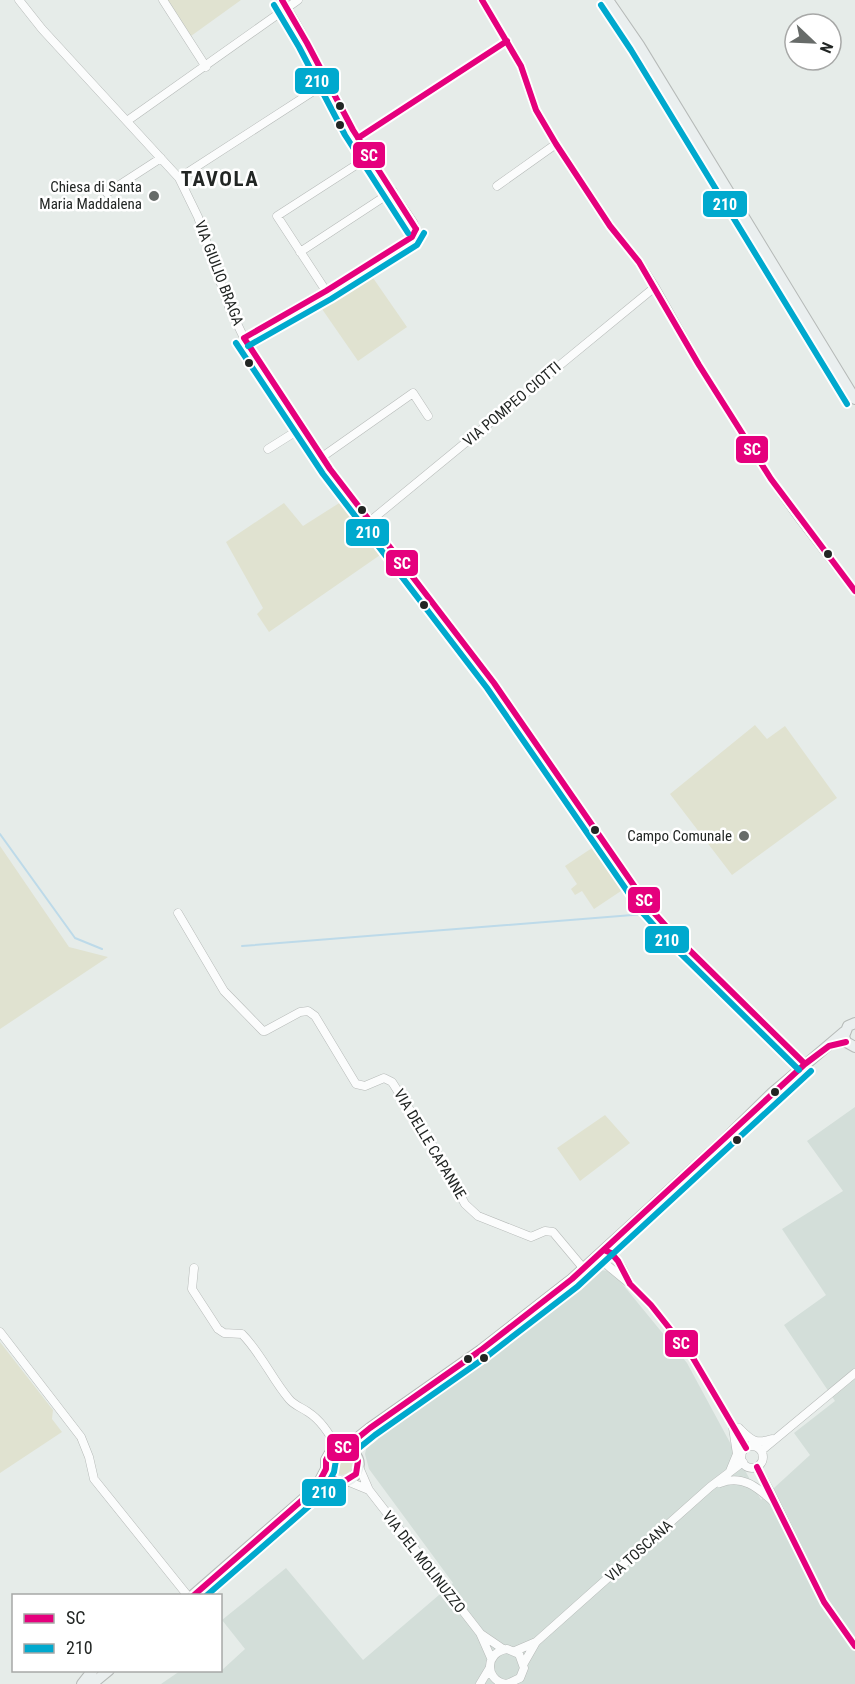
<svg xmlns="http://www.w3.org/2000/svg" width="855" height="1684" viewBox="0 0 855 1684" font-family="'Roboto Condensed',sans-serif">
<style>
.built{fill:#d3ded9}
.green{fill:#e0e2d0}
.lines{fill:none;stroke-linecap:round;stroke-linejoin:round}
.stream{stroke:#bddae9;stroke-width:2}
.street-casing{stroke:#b6bab8;stroke-width:9}
.secondary-casing{stroke:#b6bab8;stroke-width:12}
.street{stroke:#fbfcfc;stroke-width:8}
.secondary{stroke:#eaefef;stroke-width:10}
.bus-1-casing{stroke:#fff;stroke-width:10}
.bus-2-casing{stroke:#fff;stroke-width:10}
.bus-1{stroke:#e5007d;stroke-width:6}
.bus-2{stroke:#00a9ce;stroke-width:6}
.bus-dot{fill:#222624;stroke:#fff;stroke-width:2}
.poi-dot{fill:#676b69;stroke:#fff;stroke-width:2}
.labels{text-anchor:middle;stroke-width:5;stroke-linejoin:round;paint-order:stroke}
.poi-label{font-size:15px;fill:#222624;stroke:#fff;text-anchor:end}
.street-label{font-size:15px;fill:#222624;stroke:#fff}
.district-label{font-size:21px;font-weight:bold;letter-spacing:1.5px;fill:#222624;stroke:#fff}
.line-badge{stroke:#fff;stroke-width:2}
.badge-label{font-size:16px;text-anchor:middle;font-weight:bold;fill:#fff}
</style>
<rect width="100%" height="100%" fill="#e6ece9"/>
<path class="built" d="M855 1107V1684H161L180 1671H221L245 1649 222 1620 286 1568 363 1660 453 1583 369 1469 365 1454 369 1437 481 1355 592 1269 609 1271 615 1275 687 1363 761 1500 810 1455 794 1433 835 1401 784 1325 826 1295 782 1229 843 1191 807 1141Z"/>
<path class="green" d="M167 0H241L191 36Z
M371 275 407 327 358 361 322 309Z
M344 500 383 553 269 632 257 614 263 608 226 542 284 503 303 526Z
M755 725 767 739 785 726 837 798 732 875 670 794Z
M598 844 627 887 594 909 582 891 575 895 571 889 577 884 565 866Z
M0 846 69 947 108 957 0 1029Z
M605 1115 630 1143 580 1181 557 1148Z
M0 1342 53 1410 52 1419 62 1432 0 1473Z
M332 1465a10 10 0 1 1 20 0a10 10 0 1 1-20 0Z"/>
<g class="lines">
<path class="stream" d="M0 834 75 938 102 949
M242 946 645 914"/>
<g class="street-casing">
<path id="street" d="M19 0 42 29 179 178 198 217 229 307 244 338 330 469 494 683 648 906 673 934 805 1064
M163 0 206 67
M482 0 521 66 536 110 556 144 610 226 639 262 655 287 699 365 771 479 798 517 855 591
M127 121 298 0
M358 138 507 41
M179 178 326 83
M497 186 556 144
M107 193 161 158
M300 252 393 191
M326 291 277 216 370 156
M244 338 326 291 412 237 416 229 413 222C390 188 365 153 345 117 324 78 307 37 282 0
M268 449 303 427
M322 457 413 393 428 416
M369 522 655 287
M178 913 224 991 263 1031H265L300 1012 308 1011 315 1016 356 1084 365 1086 384 1078 392 1082 438 1154 465 1204 478 1216 531 1237 545 1231 553 1232 584 1269
M194 1268 192 1289 218 1329 224 1333 242 1334C261 1353 272 1379 289 1399 295 1406 301 1407 308 1412 322 1421 330 1434 337 1449
M630 1284C624 1271 618 1255 604 1250V1257L607 1265 630 1284 651 1305 693 1358 746 1448
M0 1332 81 1437 89 1457 94 1479 188 1596
M739 1428C750 1439 755 1445 772 1439
M741 1457a11 11 0 1 1 22 0a11 11 0 1 1-22 0Z
M761 1451 855 1373
M359 1467 369 1490 480 1633 491 1658
M757 1467 771 1493 824 1602 855 1646
M730 1471 737 1454 733 1428
M347 1481 369 1490
M720 1483C743 1474 758 1488 775 1503
M481 1634 503 1649
M515 1651 536 1642
M524 1663 536 1642 710 1487 743 1462
M480 1684 489 1669
M506 1684C484 1680 485 1652 507 1649L519 1654 524 1668 520 1678 507 1684"/>
</g>
<g class="secondary-casing">
<path id="secondary" d="M608 0 639 45 855 399
M855 1023 848 1026 844 1036 846 1042 855 1047
M328 1475C352 1499 375 1454 343 1448
M316 1488 326 1469V1460L330 1453 349 1445 370 1428 481 1350 572 1279 721 1143 772 1093 844 1032
M192 1596 316 1488 331 1478
M82 1684 93 1670
M92 1684 109 1670"/>
</g>
<use href="#street" class="street"/>
<use href="#secondary" class="secondary"/>
<g class="bus-1-casing">
<path id="bus-1" d="M282 0 307 43 353 130 416 229
M482 0 521 66 536 110 556 144 610 226 639 262 699 365 771 479 855 591
M358 138 507 41
M244 338 330 469 494 683 648 906 673 934 805 1064
M244 338 326 291 412 237 416 229
M604 1250 611 1253 618 1261 630 1284 651 1305 693 1358 746 1448
M757 1467 824 1602 855 1646
M331 1478 343 1482 356 1474 358 1461 353 1452
M193 1596 316 1488 326 1469V1460L330 1453 349 1445 370 1428 481 1350 572 1279 805 1064 829 1046 846 1042"/>
</g>
<g class="bus-2-casing">
<path id="bus-2" d="M274 5 299 47 345 135 408 233
M601 5 631 50 847 404
M236 343 323 474 487 688 641 911 667 940 799 1070
M248 346 331 299 417 245 424 233
M206 1596 323 1494 334 1472 336 1460 354 1452 375 1435 486 1357 578 1286 811 1071"/>
</g>
<use href="#bus-1" class="bus-1"/>
<use href="#bus-2" class="bus-2"/>
</g>
<g class="bus-dot">
<circle cx="340" cy="106" r="5"/>
<circle cx="340" cy="125" r="5"/>
<circle cx="249" cy="363" r="5"/>
<circle cx="362" cy="510" r="5"/>
<circle cx="828" cy="554" r="5"/>
<circle cx="424" cy="605" r="5"/>
<circle cx="595" cy="830" r="5"/>
<circle cx="775" cy="1092" r="5"/>
<circle cx="737" cy="1140" r="5"/>
<circle cx="484" cy="1358" r="5"/>
<circle cx="468" cy="1359" r="5"/>
</g>
<g class="poi-dot">
<circle cx="154" cy="196" r="6"/>
<circle cx="744" cy="836" r="6"/>
</g>
<g class="labels">
<g class="poi-label">
<text x="142" y="192">Chiesa di Santa<tspan x="142" dy="17">Maria Maddalena</tspan></text>
<text x="732" y="841">Campo Comunale</text>
</g>
<g class="street-label">
<text transform="translate(219 273) rotate(69)" y="5">VIA GIULIO BRAGA</text>
<text transform="translate(512 404) rotate(-40)" y="5">VIA POMPEO CIOTTI</text>
<text transform="translate(430 1144) rotate(59)" y="5">VIA DELLE CAPANNE</text>
<text transform="translate(639 1551) rotate(-42)" y="5">VIA TOSCANA</text>
<text transform="translate(424 1562) rotate(52)" y="5">VIA DEL MOLINUZZO</text>
</g>
<g class="district-label">
<text x="220" y="186">TAVOLA</text>
</g>
</g>
<g class="line-badge">
<rect x="294" y="67" width="46" height="28" rx="6" fill="#00a9ce"/>
<rect x="352" y="141" width="34" height="28" rx="6" fill="#e5007d"/>
<rect x="702" y="190" width="46" height="28" rx="6" fill="#00a9ce"/>
<rect x="735" y="435" width="34" height="29" rx="6" fill="#e5007d"/>
<rect x="345" y="518" width="45" height="29" rx="6" fill="#00a9ce"/>
<rect x="385" y="549" width="34" height="28" rx="6" fill="#e5007d"/>
<rect x="627" y="886" width="34" height="28" rx="6" fill="#e5007d"/>
<rect x="644" y="925" width="46" height="29" rx="6" fill="#00a9ce"/>
<rect x="664" y="1329" width="35" height="29" rx="6" fill="#e5007d"/>
<rect x="326" y="1433" width="34" height="29" rx="6" fill="#e5007d"/>
<rect x="301" y="1478" width="46" height="29" rx="6" fill="#00a9ce"/>
</g>
<g class="badge-label">
<text x="317" y="87">210</text>
<text x="369" y="161">SC</text>
<text x="725" y="210">210</text>
<text x="752" y="455">SC</text>
<text x="368" y="538">210</text>
<text x="402" y="569">SC</text>
<text x="644" y="906">SC</text>
<text x="667" y="946">210</text>
<text x="681" y="1349">SC</text>
<text x="343" y="1453">SC</text>
<text x="324" y="1498">210</text>
</g>
<rect x="12" y="1594" width="210" height="78" fill="#ffffff" stroke="#a7a8a7" stroke-width="1.5"/>
<rect x="24" y="1614" width="30" height="9" fill="#e5007d" stroke="#a7a8a7" stroke-width="1.5"/>
<text x="66" y="1624" font-size="18" fill="#222624">SC</text>
<rect x="24" y="1644" width="30" height="9" fill="#00a9ce" stroke="#a7a8a7" stroke-width="1.5"/>
<text x="66" y="1654" font-size="18" fill="#222624">210</text>
<g transform="translate(813 42) rotate(113)"><circle r="28" fill="#ffffff" stroke="#a7a8a7" stroke-width="1.5"/>
<path d="M0-4.5L10 22L0 15L-10 22Z" fill="#676b69"/>
<text y="-9" font-size="16" font-weight="bold" text-anchor="middle" fill="#222624">N</text>
</g>
</svg>
